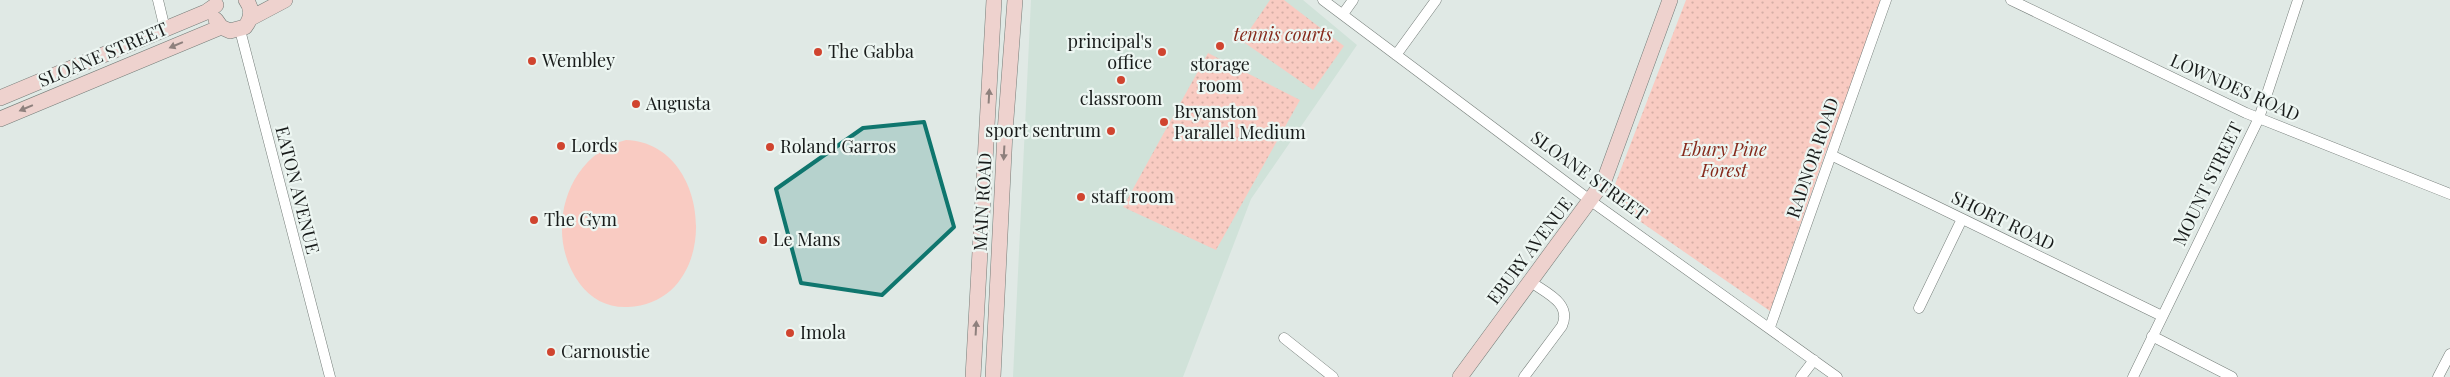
<svg xmlns="http://www.w3.org/2000/svg" width="2450" height="377" viewBox="0 0 2450 377" font-family="'Playfair Display',serif">
<style>
.built{fill:#d0e2d9}
.grass{fill:url(#grass-dots)}
.pitch{fill:#f9cbc2}
.lines{fill:none;stroke-linecap:round;stroke-linejoin:round}
.street-casing{stroke:#757d79;stroke-width:11}
.secondary-casing{stroke:#757d79;stroke-width:16}
.street{stroke:#fff;stroke-width:10}
.secondary{stroke:#eed2ce;stroke-width:15}
.oneway{fill:#8e807d}
.marked{fill:#0f766e;fill-opacity:0.2;stroke:#0f766e;stroke-width:4;stroke-linejoin:round}
.poi-dot{fill:#d0442f;stroke:#edf6f2;stroke-width:2}
.labels{text-anchor:middle;stroke-width:4.5;stroke-linejoin:round;paint-order:stroke}
.park-label{font-size:18px;font-style:italic;fill:#862a1c;stroke:#edf6f2}
.poi-label{font-size:18px;fill:#181b1a;stroke:#edf6f2;text-anchor:start}
.street-label{font-size:18px;fill:#181b1a;stroke:#edf6f2}
</style>
<defs>
<pattern id="grass-dots" width="8" height="8" patternUnits="userSpaceOnUse" patternTransform="scale(1.25)"><rect width="8" height="8" fill="#f9cbc2"/><path d="M2 2h.1M6 6h.1" fill="none" stroke="#d5aea6" stroke-width="1.8" stroke-linecap="round"/></pattern>
</defs>
<rect width="100%" height="100%" fill="#e0e9e5"/>
<path class="built" d="M1031 0H1303L1357 45 1251 199 1183 377H1013Z"/>
<path class="grass" d="M1270 0H1284L1344 46 1313 90 1242 41Z
M1686 0H1886L1825 154 1770 311 1609 200Z
M1208 53 1300 100 1216 250 1123 207Z"/>
<path class="pitch" d="M626 140C715 143 723 303 628 307 608 308 591 299 580 284 543 235 565 155 626 140Z"/>
<g class="lines">
<g class="street-casing">
<path id="street" d="M158 0 165 29
M1323 0 1591 201 1837 377
M2011 0 2246 113 2450 194
M1343 14 1353 0
M240 30 330 377
M1396 55 1436 0
M1831 155 2162 316
M1919 308 1962 219
M1770 327 1886 0
M2152 336 2232 377
M1284 338 1333 377
M1524 377 1562 326C1572 303 1546 293 1531 282
M1801 377 1814 360
M2133 377 2259 118 2298 0
M2438 377 2450 354"/>
</g>
<g class="secondary-casing">
<path id="secondary" d="M251 18 285 0
M216 20 221 27 230 31 245 27C252 18 253 9 246 0
M0 98 206 12 216 5
M0 119 221 27
M973 377 994 0
M993 377 1005 132 1015 0
M1460 377 1604 181 1670 0"/>
</g>
<use href="#street" class="street"/>
<use href="#secondary" class="secondary"/>
</g>
<defs><path id="oneway-solid" d="M-6-.8H1V-3.2L6.5 0L1 3.2V.8H-6Z" transform="scale(1.25)"/></defs>
<g class="oneway">
<use href="#oneway-solid" transform="translate(176 45) rotate(157)"/>
<use href="#oneway-solid" transform="translate(989 96) rotate(-87)"/>
<use href="#oneway-solid" transform="translate(26 108) rotate(157)"/>
<use href="#oneway-solid" transform="translate(1004 153) rotate(93)"/>
<use href="#oneway-solid" transform="translate(976 328) rotate(-87)"/>
</g>
<path class="marked" d="M924 122 954 227 882 295 801 283 776 189 863 128Z"/>
<g class="poi-dot">
<circle cx="1220" cy="46" r="5"/>
<circle cx="818" cy="52" r="5"/>
<circle cx="1162" cy="52" r="5"/>
<circle cx="532" cy="61" r="5"/>
<circle cx="1121" cy="80" r="5"/>
<circle cx="636" cy="104" r="5"/>
<circle cx="1164" cy="122" r="5"/>
<circle cx="1111" cy="131" r="5"/>
<circle cx="561" cy="146" r="5"/>
<circle cx="770" cy="147" r="5"/>
<circle cx="1081" cy="197" r="5"/>
<circle cx="534" cy="220" r="5"/>
<circle cx="763" cy="240" r="5"/>
<circle cx="790" cy="333" r="5"/>
<circle cx="551" cy="352" r="5"/>
</g>
<g class="labels">
<g class="park-label">
<text x="1283" y="41">tennis courts</text>
<text x="1724" y="156">Ebury Pine<tspan x="1724" dy="21">Forest</tspan></text>
</g>
<g class="poi-label">
<text x="1152" y="48" text-anchor="end">principal's<tspan x="1152" dy="21">office</tspan></text>
<text x="828" y="58">The Gabba</text>
<text x="542" y="67">Wembley</text>
<text x="1220" y="71" text-anchor="middle">storage<tspan x="1220" dy="21">room</tspan></text>
<text x="1121" y="105" text-anchor="middle">classroom</text>
<text x="646" y="110">Augusta</text>
<text x="1174" y="118">Bryanston<tspan x="1174" dy="21">Parallel Medium</tspan></text>
<text x="1101" y="137" text-anchor="end">sport sentrum</text>
<text x="571" y="152">Lords</text>
<text x="780" y="153">Roland Garros</text>
<text x="1091" y="203">staff room</text>
<text x="544" y="226">The Gym</text>
<text x="773" y="246">Le Mans</text>
<text x="800" y="339">Imola</text>
<text x="561" y="358">Carnoustie</text>
</g>
<g class="street-label">
<text transform="translate(103 55) rotate(-23)" y="6">SLOANE STREET</text>
<text transform="translate(2235 88) rotate(24)" y="6">LOWNDES ROAD</text>
<text transform="translate(1813 158) rotate(-71)" y="6">RADNOR ROAD</text>
<text transform="translate(1589 176) rotate(36)" y="6">SLOANE STREET</text>
<text transform="translate(2208 184) rotate(-64)" y="6">MOUNT STREET</text>
<text transform="translate(297 190) rotate(76)" y="6">EATON AVENUE</text>
<text transform="translate(983 202) rotate(-87)" y="6">MAIN ROAD</text>
<text transform="translate(2003 221) rotate(26)" y="6">SHORT ROAD</text>
<text transform="translate(1530 251) rotate(-53)" y="6">EBURY AVENUE</text>
</g>
</g>
</svg>
